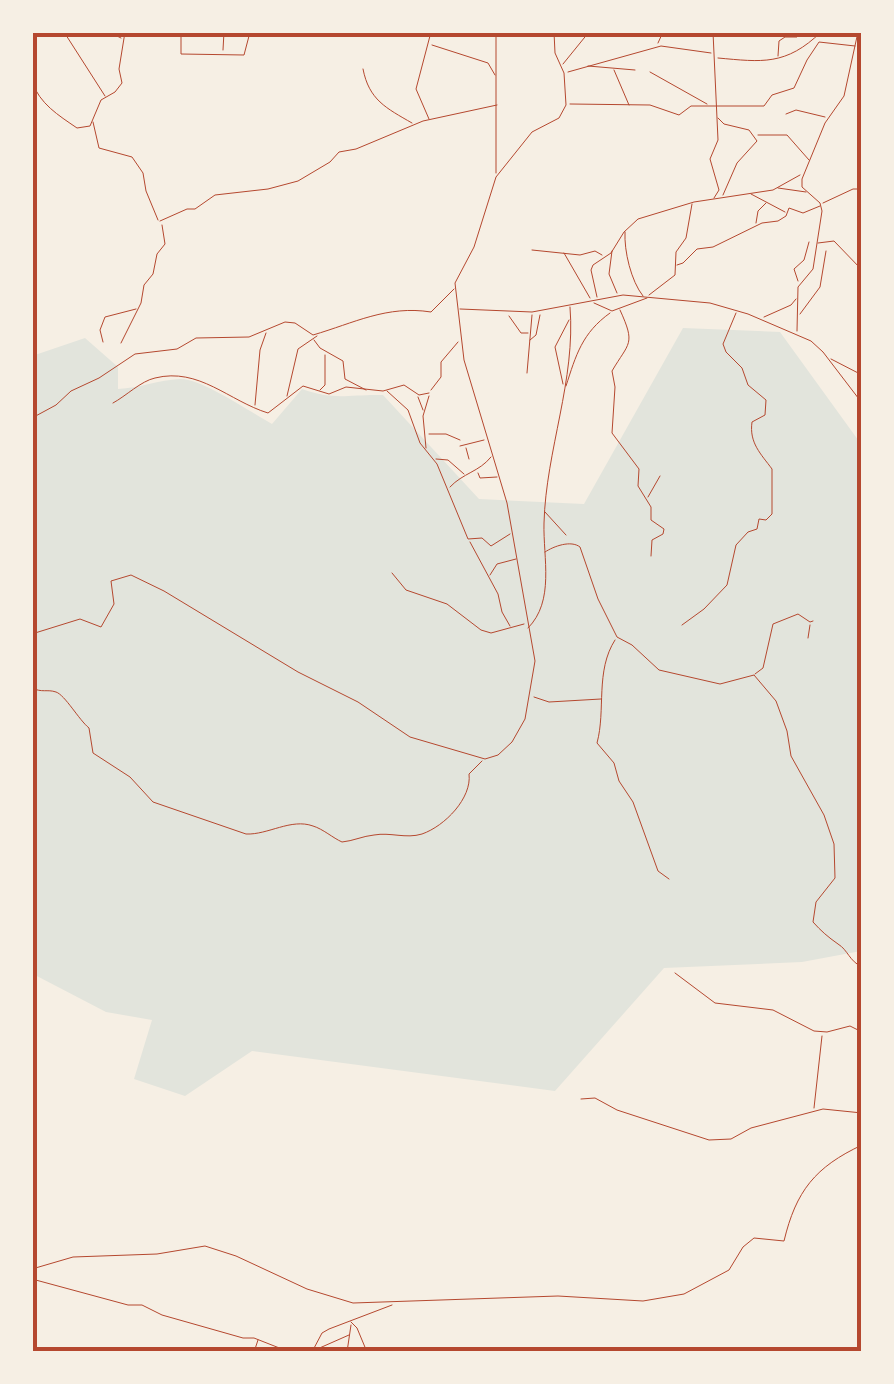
<svg xmlns="http://www.w3.org/2000/svg" width="894" height="1384" viewBox="0 0 894 1384" font-family="'Archivo Narrow',sans-serif">
<style>
.green{fill:#e2e4dc}
.lines{fill:none;stroke-linecap:round;stroke-linejoin:round}
.minor{stroke:#b5482f;stroke-width:1}
.neatline{fill:none;stroke:#b5482f;stroke-width:4}
</style>
<rect width="100%" height="100%" fill="#f6efe4"/>
<path class="green" d="M683 328 780 332 861 444V951L802 962 664 968 555 1091 252 1051 185 1096 134 1079 152 1020 106 1012 33 974 32 356 85 338 118 367V389C139 388 159 380 180 379 201 378 252 413 272 424L302 389C335 401 349 394 383 395L479 499 584 504Z"/>
<g class="lines">
<path class="minor" d="M64 32 105 96
M109 32 121 38
M181 32V54L244 55 249 36
M241 32 362 35 372 32
M399 32H426
M713 32 718 140 710 159 719 190 714 198
M658 43 663 32
M432 45 488 63 495 75
M223 50 224 32
M778 56 779 41 785 37H797L800 32
M718 58C762 62 786 66 821 32
M563 64 589 32
M588 66 635 70
M363 69C369 100 386 108 412 123
M614 70 629 105
M568 72 661 46 711 53
M650 72 707 104
M32 82C40 104 58 115 77 128L90 126 101 100 115 92 122 83 119 69 125 32
M570 104 650 105 679 115 691 106H764L772 95 794 88 807 60 819 42 855 46
M786 114 796 110 825 117
M718 118 724 124 749 130 757 141 737 163 723 195
M429 119 416 89 431 32
M93 122 99 148 132 157 143 173 146 191 158 220
M758 135H787L809 160
M496 173V32
M778 188 806 192
M751 194 785 212
M823 203 853 189H862
M160 221 187 209H195L215 195 268 189 298 181 330 162 339 152 356 149 423 121 497 105
M756 223 758 211 766 203
M625 232C624 251 631 281 643 296
M818 243 834 241 862 270
M532 250 580 255 595 251 602 255
M612 251 609 274 617 293
M564 253 590 298
M677 265 683 263 697 249 713 247 762 223 778 221 786 216 789 208 803 213 820 206
M798 281 794 269 804 260 809 242
M649 295 675 275 676 252 686 238 692 204
M597 297 591 270 593 265 611 253 624 232 638 219 694 202 773 190 800 175
M594 303 612 311 647 298
M460 309 532 312 623 295 710 303 748 314 811 341 823 352 862 403
M620 310C636 345 629 342 612 371L615 387 612 433 639 469 638 486 651 507V520L664 529 663 534 652 540 651 556
M800 314 820 287 826 251
M509 316 521 333H528
M764 317 791 305 796 299
M797 331 798 287 813 269 822 211 820 203 802 187V179L825 123 844 96 858 32
M314 340 320 348 343 361 345 379 366 390
M530 340 536 335 540 315
M103 342 100 330 105 317 136 309
M121 343 141 303 144 285 153 274 157 254 165 244 162 225
M831 359 862 375
M527 373 532 315
M563 384 555 347 569 320
M566 386C576 355 582 333 610 313
M320 390 325 385V355
M431 390 441 377V362L458 342
M387 391 408 410 420 443 437 464 468 539 482 538 491 546 510 534
M287 396 298 349 317 336
M418 397 423 410
M113 403C126 396 141 381 155 378 199 367 229 401 268 413L303 386 329 394 346 387 383 391 404 385 419 395 429 393
M255 405 260 350 266 333
M32 418 56 405 71 391 99 378 135 354 177 349 196 338 249 337 285 322 295 323 313 335C354 323 387 305 431 312L454 289
M429 434H446L460 440
M460 446 484 440
M426 448 423 416 429 396
M466 448 469 459
M436 459 448 460 464 474
M478 473 480 478 497 477
M450 487C463 473 479 472 491 457
M648 497 660 476
M545 512 566 535
M470 542 498 594 502 612 510 626
M545 552C554 546 571 540 580 547L598 599 617 637 632 645 659 670 720 684 754 675 776 701 787 731 791 756 824 815 834 844 835 878 816 902 813 922C821 931 828 937 838 944 848 950 849 961 862 967
M392 573 406 590 447 604 481 630 491 633 524 624
M490 575 497 564 516 559
M682 625 704 609 727 585 736 545 748 532 757 529 759 519 766 520 772 514V469C761 454 749 443 752 422L765 415 766 400 748 385 742 368 726 352 723 344 736 313
M528 628C555 601 543 558 544 523 546 450 576 380 570 307
M35 633 80 619 101 627 114 604 111 581 131 575 164 591 298 672 358 702 410 737 485 759 498 755 512 742 525 719 535 661 507 503 464 360 455 283 474 247 496 177 532 132 559 118 566 105 564 73 555 53 554 32
M808 638 810 625
M615 640C595 671 606 710 597 743L614 763 619 781 633 802 658 871 669 879
M755 674 763 668 773 624 798 614 810 622 813 621
M32 688C42 693 47 689 56 692 65 695 79 720 89 728L93 753 130 777 153 802 246 834C268 835 291 818 313 826 323 829 333 838 342 842 353 841 363 836 374 835 390 832 406 839 422 834 445 826 472 798 469 774L482 761
M534 697 549 702 601 699
M675 973 715 1003 773 1010 814 1031 827 1032 850 1026 862 1032
M581 1099 595 1098 617 1110 709 1140 731 1139 751 1128 823 1109 862 1113
M814 1108 822 1036
M32 1269 73 1257 157 1254 205 1246 236 1256 307 1289 353 1303 558 1296 643 1301 684 1294 729 1270 743 1247 754 1238 784 1241C796 1191 815 1167 862 1145
M32 1279 128 1305H142L162 1315 243 1338H254L287 1351
M351 1322 357 1328 367 1352
M315 1350 349 1335
M254 1352 258 1340
M312 1352 322 1333 329 1329 392 1305
M347 1352 351 1325"/>
</g>
<rect width="894" height="1384" fill="none" stroke="#f6efe4" stroke-width="70"/>
<rect x="35" y="35" width="824" height="1314" class="neatline"/>
</svg>
